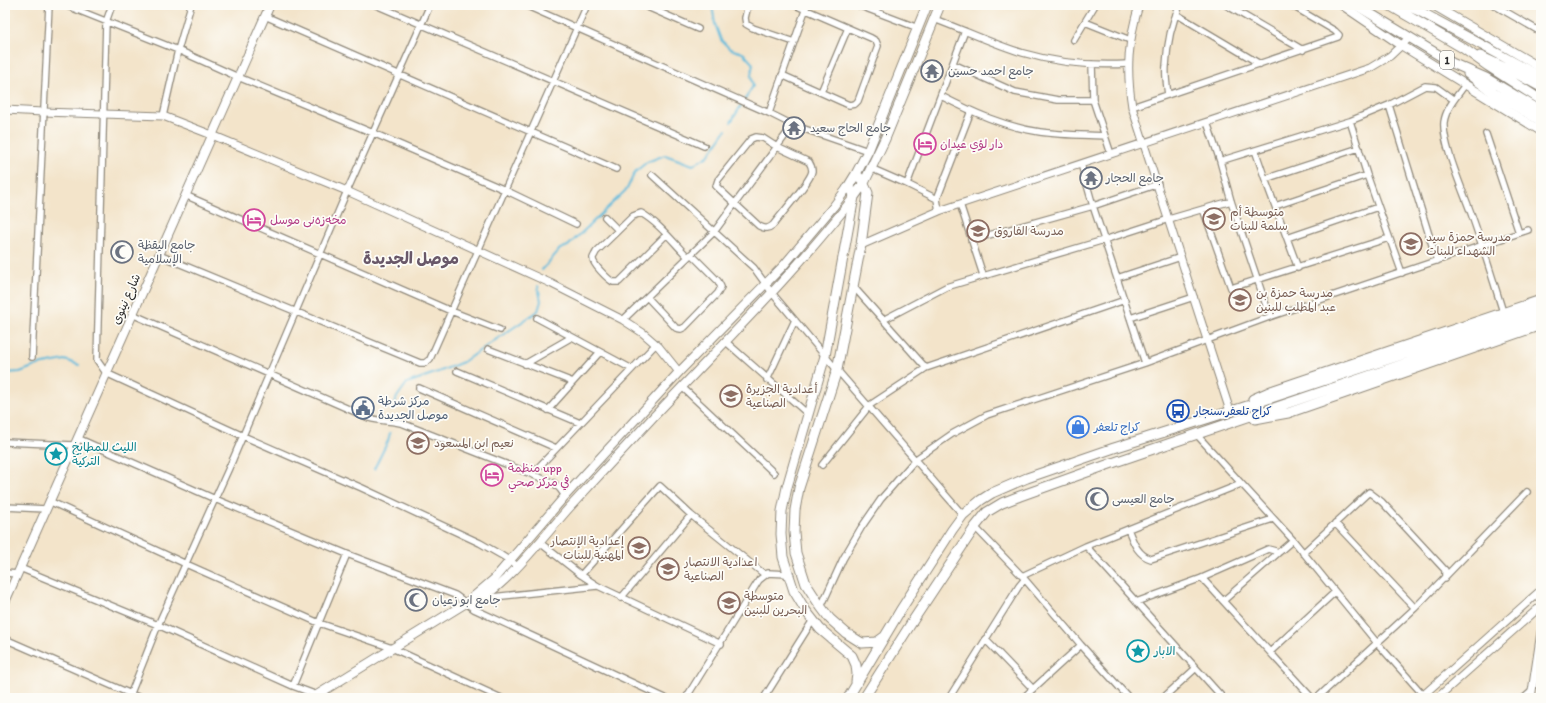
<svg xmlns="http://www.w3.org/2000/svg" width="1546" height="703" viewBox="0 0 1546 703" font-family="Itim,'Playpen Sans Arabic',sans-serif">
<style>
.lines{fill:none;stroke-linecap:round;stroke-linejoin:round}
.stream{stroke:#5ebadc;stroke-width:2}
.minor-casing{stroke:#8f887a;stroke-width:8}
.tertiary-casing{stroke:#8f887a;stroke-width:9}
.secondary-casing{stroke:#8f887a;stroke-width:10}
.primary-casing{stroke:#8f887a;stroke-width:11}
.trunk-casing{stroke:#8f887a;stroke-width:11}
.minor{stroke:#fff;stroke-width:5.5}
.tertiary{stroke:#fff;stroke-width:7}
.secondary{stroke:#fff;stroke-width:8}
.primary{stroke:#fff;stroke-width:9}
.trunk{stroke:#fff;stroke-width:9}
.labels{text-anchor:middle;stroke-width:3.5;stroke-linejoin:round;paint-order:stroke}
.shield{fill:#fdfcf7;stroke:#6a6a68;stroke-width:1}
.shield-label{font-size:11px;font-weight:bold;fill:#2b2b2b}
.worship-label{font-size:12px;fill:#5b616d;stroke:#fdfcf7;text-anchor:start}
.hotel-label{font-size:12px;fill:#b23c85;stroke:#fdfcf7;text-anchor:start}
.education-label{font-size:12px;fill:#785e54;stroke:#fdfcf7;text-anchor:start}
.street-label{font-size:12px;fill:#2b2b2b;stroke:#fdfcf7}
.service-label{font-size:12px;fill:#4e5e75;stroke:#fdfcf7;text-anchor:start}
.transit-label{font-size:12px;fill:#164399;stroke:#fdfcf7;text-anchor:start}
.shop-label{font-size:12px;fill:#366cbe;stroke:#fdfcf7;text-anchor:start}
.culture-label{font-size:12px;fill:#0d838f;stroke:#fdfcf7;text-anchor:start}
.district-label{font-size:16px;font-weight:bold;fill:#695869;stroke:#fdfcf7}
</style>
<rect width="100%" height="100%" fill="#fdfcf7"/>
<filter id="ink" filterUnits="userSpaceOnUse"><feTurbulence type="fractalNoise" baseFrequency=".025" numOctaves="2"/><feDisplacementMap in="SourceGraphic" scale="8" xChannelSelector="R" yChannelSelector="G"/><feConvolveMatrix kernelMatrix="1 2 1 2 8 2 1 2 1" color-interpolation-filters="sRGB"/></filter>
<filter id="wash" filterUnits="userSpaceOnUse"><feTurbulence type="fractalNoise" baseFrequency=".012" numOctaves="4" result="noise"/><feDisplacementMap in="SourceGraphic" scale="16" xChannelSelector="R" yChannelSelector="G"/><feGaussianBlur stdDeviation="0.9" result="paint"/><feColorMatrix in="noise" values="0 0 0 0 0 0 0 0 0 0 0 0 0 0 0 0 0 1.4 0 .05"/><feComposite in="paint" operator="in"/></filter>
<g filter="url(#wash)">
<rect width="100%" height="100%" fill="#f3e4ca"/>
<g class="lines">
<path class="stream" d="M712 5 715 24 721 40 730 49 743 53 753 64 751 75 753 86 731 122
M542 270 560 249 568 246 627 189 635 172 647 162 665 155 693 165 708 156 726 130
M5 373 20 372 38 365 65 360 79 365
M392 410 397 397 407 383 438 372 463 362 538 311 541 301 538 286
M374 469 388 441 390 433"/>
</g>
</g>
<g filter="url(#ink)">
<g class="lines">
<g class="minor-casing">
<path id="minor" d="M65 5 178 50 238 77 373 133 505 190 576 224
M112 5 106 22 97 360 106 373 243 436 362 488 480 543 501 555 518 566
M376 5 704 146
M525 5 769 113 793 125 868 151
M643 5 698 29
M748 5 745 18 746 24 753 28 794 42
M858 5 918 28
M1226 5 1303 50
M1494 5 1541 32
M1176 14 1260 64
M265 16 616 169
M934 19C964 30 993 44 1023 53 1057 63 1093 66 1128 64
M1085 22 1130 40
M1074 40 1095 5
M953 64 1015 92 1058 100H1093
M1092 64 1093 100 1111 154
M782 75 849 105 855 104 858 101 878 46 876 41 871 38 795 5
M1465 85C1457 96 1446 108 1444 122 1442 144 1464 193 1472 216 1483 247 1493 280 1503 312
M821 92 848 28
M1168 95C1167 86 1165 76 1166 66 1167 45 1171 24 1180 5
M941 96C972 112 1005 127 1040 132 1061 135 1084 135 1105 136
M1389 105 1437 261
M1132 107 1338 37 1339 35 1335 31 1291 5
M769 113 807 5
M163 116 178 50 191 5
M1350 121 1367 175 1402 273
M1207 122 1220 161 1231 201 1267 308 1272 316
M1486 134 1519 233
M756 137 763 138 777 147 809 162C811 165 812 167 812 171 811 181 781 214 773 225 768 229 765 229 759 226L716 186 718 180 751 139Z
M1255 150 1265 179 1298 268
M1220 161 1350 121 1389 105 1425 86 1436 87 1454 100
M1081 164 1093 206 1145 363
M875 170 907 184 937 199
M652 175 754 268 772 293 825 356 963 515
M1265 179 1359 148
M907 184 965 31
M185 195 451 311 500 330
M960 204 983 275
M1275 206 1367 175
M1203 209 1231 288 1389 238
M939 211 937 199 971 111
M605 217 618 230
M666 235 619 282H613C608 279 592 264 593 258 593 257 596 253 596 252L633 216 641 213C659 223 674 243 688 257
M1287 238 1378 207
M971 240 1093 206 1158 184
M159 255 420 363H425L430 359 587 5
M1117 278 1181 257
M852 285 926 368
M647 297 676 328 681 329 685 327 718 293 721 287 718 281 691 254
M132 314 369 418C381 422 393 420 404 424L554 483 560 489 565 496
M537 318 632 369
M1130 318 1194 297
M623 320 714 232 793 125
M883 320 946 287 1104 240 1169 219 1231 201
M725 341 809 415
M488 349 573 382
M32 357 49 5
M525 364 572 337
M457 371 580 423
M767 380 795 320
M682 387 774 473
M419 388 556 448
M548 410 600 352
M1197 435 1293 540 1377 643 1426 698
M77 438 215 499 347 554 455 595 474 609 665 698
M5 442 74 445
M822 465 870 405 926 368 1125 300
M532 474 656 344
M49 501 186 564 319 623 392 648 501 698
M5 507 46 509
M1335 523 1415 608
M975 527 1022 576 1081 645 1129 698
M1128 529C1133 541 1137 555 1151 559L1273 519
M539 542 581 575 598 586 721 644
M1086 546 1241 484
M1303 553 1369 492 1382 502 1445 570V579
M20 568 158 625 293 686 325 698
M5 573 18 574
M581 575 660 486 691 515 764 574
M1022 576 1086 546 1223 698
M1202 578 1312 698
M483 598 597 586
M621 598 691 515
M1223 601 1293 540
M1136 602 1202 578 1268 549 1279 552
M821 607 843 559 861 528 881 499 916 459 952 434 987 415 1145 363 1272 316 1528 230
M5 639 140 698
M985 639 1033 689
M1270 652 1335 592
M293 686 347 554
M129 698 158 625 233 459 347 191 430 5
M686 698 759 580 768 573 788 574
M764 698 813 620
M949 698 1019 586 1024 580
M1023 698 1081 645
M1163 698 1196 668
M1317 698 1415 608 1527 492
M1524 698 1532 691"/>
</g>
<g class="tertiary-casing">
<path id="tertiary" d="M1139 5C1128 42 1126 69 1132 107L1230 411
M5 110 43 112 163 116 212 135 347 191 550 283 623 320 643 333 659 347 679 372
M861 245 939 211 1370 68 1390 56 1409 38
M1420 698 1541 590
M1437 698 1541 606
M1531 698 1541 632"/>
</g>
<g class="secondary-casing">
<path id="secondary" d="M1342 5 1401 45 1541 131
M1433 5 1541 68
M5 602 270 5
M472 602C500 595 549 530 569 508 581 495 593 482 604 470 637 434 670 399 704 364 756 310 808 256 854 197
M312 698 466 603 494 579 565 496 679 372 784 265 833 207 848 187"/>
</g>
<g class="primary-casing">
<path id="primary" d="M856 174 862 180 868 193 861 245 837 370 799 488 795 510 794 532 796 553 806 584 821 607 830 619 846 633 862 643 877 642 884 637
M854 197 864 183 885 139 940 5
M1253 399 1271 391 1541 300
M1255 419 1288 413 1541 325
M856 682 857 674 856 665 852 656 820 629 806 611 794 591 783 557 781 534 782 511 787 487 825 356 854 197 853 192 848 187 856 174 868 151 927 5
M848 698 900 611 952 530 963 515 981 500 992 493 1027 478 1114 448 1241 408 1541 309
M864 698 914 619 975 527 987 512 1002 503 1020 496 1118 461 1541 317"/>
</g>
<g class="trunk-casing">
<path id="trunk" d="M1356 5 1452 63 1486 78 1541 111
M1389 5 1463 48 1488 66 1541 100
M1405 5 1421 12 1541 77
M1480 56 1510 70 1541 87
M1468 74 1495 94 1541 121"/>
</g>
<use href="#minor" class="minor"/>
<use href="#tertiary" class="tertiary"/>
<use href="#secondary" class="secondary"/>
<use href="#primary" class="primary"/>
<use href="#trunk" class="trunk"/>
</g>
</g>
<defs>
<g id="temple-ring" transform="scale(1.15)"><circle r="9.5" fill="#fdfcf7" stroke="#6b7280" stroke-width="1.5"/><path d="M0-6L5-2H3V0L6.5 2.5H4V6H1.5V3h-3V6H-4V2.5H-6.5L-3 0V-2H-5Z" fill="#6b7280"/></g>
<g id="hotel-ring" transform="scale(1.15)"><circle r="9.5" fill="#fdfcf7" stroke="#d1479c" stroke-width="1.5"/><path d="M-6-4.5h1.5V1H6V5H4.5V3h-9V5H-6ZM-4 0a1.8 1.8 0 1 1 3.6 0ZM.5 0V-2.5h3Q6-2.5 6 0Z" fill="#d1479c"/></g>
<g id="school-ring" transform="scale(1.15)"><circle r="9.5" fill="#fdfcf7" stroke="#8d6e63" stroke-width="1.5"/><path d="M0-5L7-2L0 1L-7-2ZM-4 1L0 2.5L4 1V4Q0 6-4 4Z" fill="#8d6e63"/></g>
<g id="mosque-ring" transform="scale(1.15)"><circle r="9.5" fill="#fdfcf7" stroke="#6b7280" stroke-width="1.5"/><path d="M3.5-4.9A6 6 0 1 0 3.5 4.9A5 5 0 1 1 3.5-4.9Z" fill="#6b7280"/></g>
<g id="civic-ring" transform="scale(1.15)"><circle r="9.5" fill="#fdfcf7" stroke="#5c6f8a" stroke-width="1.5"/><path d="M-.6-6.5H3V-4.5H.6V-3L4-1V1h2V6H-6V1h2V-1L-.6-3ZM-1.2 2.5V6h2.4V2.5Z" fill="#5c6f8a"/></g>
<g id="bus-ring" transform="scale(1.15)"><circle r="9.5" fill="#fdfcf7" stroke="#1a4fb4" stroke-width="1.5"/><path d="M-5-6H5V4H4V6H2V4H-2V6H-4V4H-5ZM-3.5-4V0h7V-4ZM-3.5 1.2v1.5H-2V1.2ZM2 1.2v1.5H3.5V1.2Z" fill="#1a4fb4"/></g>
<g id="shop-ring" transform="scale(1.15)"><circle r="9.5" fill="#fdfcf7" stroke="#3f7fe0" stroke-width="1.5"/><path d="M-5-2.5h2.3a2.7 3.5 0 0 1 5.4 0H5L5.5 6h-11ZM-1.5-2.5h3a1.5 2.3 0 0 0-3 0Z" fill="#3f7fe0"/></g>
<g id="sight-ring" transform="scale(1.15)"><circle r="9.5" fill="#fdfcf7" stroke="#0f9aa8" stroke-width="1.5"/><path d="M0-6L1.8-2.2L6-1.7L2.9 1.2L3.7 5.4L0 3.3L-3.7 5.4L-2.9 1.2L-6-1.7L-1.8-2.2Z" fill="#0f9aa8"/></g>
</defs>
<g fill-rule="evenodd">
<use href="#temple-ring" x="932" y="71"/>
<use href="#temple-ring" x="794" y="128"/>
<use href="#hotel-ring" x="925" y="144"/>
<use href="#temple-ring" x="1091" y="178"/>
<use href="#school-ring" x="1214" y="219"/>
<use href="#hotel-ring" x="254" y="220"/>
<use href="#school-ring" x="978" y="231"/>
<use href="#school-ring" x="1411" y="244"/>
<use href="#mosque-ring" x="122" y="252"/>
<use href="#school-ring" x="1240" y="300"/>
<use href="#school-ring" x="731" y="396"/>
<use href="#civic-ring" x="363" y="408"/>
<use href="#bus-ring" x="1178" y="411"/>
<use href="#shop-ring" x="1078" y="427"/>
<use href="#school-ring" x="418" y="443"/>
<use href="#sight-ring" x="56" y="454"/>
<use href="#hotel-ring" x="492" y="475"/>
<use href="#mosque-ring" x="1097" y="499"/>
<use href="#school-ring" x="639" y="548"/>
<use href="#school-ring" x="668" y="569"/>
<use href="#mosque-ring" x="416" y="600"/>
<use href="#school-ring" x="729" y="603"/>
<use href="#sight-ring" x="1138" y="651"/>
</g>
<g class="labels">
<rect class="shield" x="1440" y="51" width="14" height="18" rx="3"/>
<g class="shield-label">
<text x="1447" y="64">1</text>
</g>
<g class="worship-label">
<text x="948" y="75">جامع احمد حسين</text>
<text x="810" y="132">جامع الحاج سعيد</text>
<text x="1106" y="182">جامع الحجار</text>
<text x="138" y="249">جامع اليقظة<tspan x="138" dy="14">الإسلامية</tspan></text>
<text x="1112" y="503">جامع العيسى</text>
<text x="432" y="604">جامع ابو زعیان</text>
</g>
<g class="hotel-label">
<text x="940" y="148">دار لؤي عيدان</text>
<text x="270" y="224">مخەزەنی موسل</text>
<text x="508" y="472">منظمة upp<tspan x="508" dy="14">في مركز صحي</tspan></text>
</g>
<g class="education-label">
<text x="1230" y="216">متوسطة أم<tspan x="1230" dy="14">سلمة للبنات</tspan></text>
<text x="994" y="235">مدرسة الفاروق</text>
<text x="1426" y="241">مدرسة حمزة سيد<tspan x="1426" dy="14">الشهداء للبنات</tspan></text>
<text x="1256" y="297">مدرسة حمزة بن<tspan x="1256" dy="14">عبد المطلب للبنين</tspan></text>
<text x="746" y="393">أعدادية الجزيرة<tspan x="746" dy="14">الصناعية</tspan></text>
<text x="434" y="447">نعيم ابن المسعود</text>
<text x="624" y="545" text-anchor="end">إعدادية الإنتصار<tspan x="624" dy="14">المهنية للبنات</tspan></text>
<text x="684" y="566">اعدادية الانتصار<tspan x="684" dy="14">الصناعية</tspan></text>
<text x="744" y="600">متوسطة<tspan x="744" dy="14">البحرين للبنين</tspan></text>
</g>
<g class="street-label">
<text transform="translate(126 299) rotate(-66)" y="4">شارع نينوى</text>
</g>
<g class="service-label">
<text x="378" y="405">مركز شرطة<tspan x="378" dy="14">موصل الجديدة</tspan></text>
</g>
<g class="transit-label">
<text x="1194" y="415">كراج تلعفر،سنجار</text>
</g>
<g class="shop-label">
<text x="1094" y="431">كراج تلعفر</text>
</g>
<g class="culture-label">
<text x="72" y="451">الليث للمطابخ<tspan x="72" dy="14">التركية</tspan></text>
<text x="1154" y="655">الابار</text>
</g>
<g class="district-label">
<text x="411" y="264">موصل الجديدة</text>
</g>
</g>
<rect width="1546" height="703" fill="none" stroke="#fdfcf7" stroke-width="20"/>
</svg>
